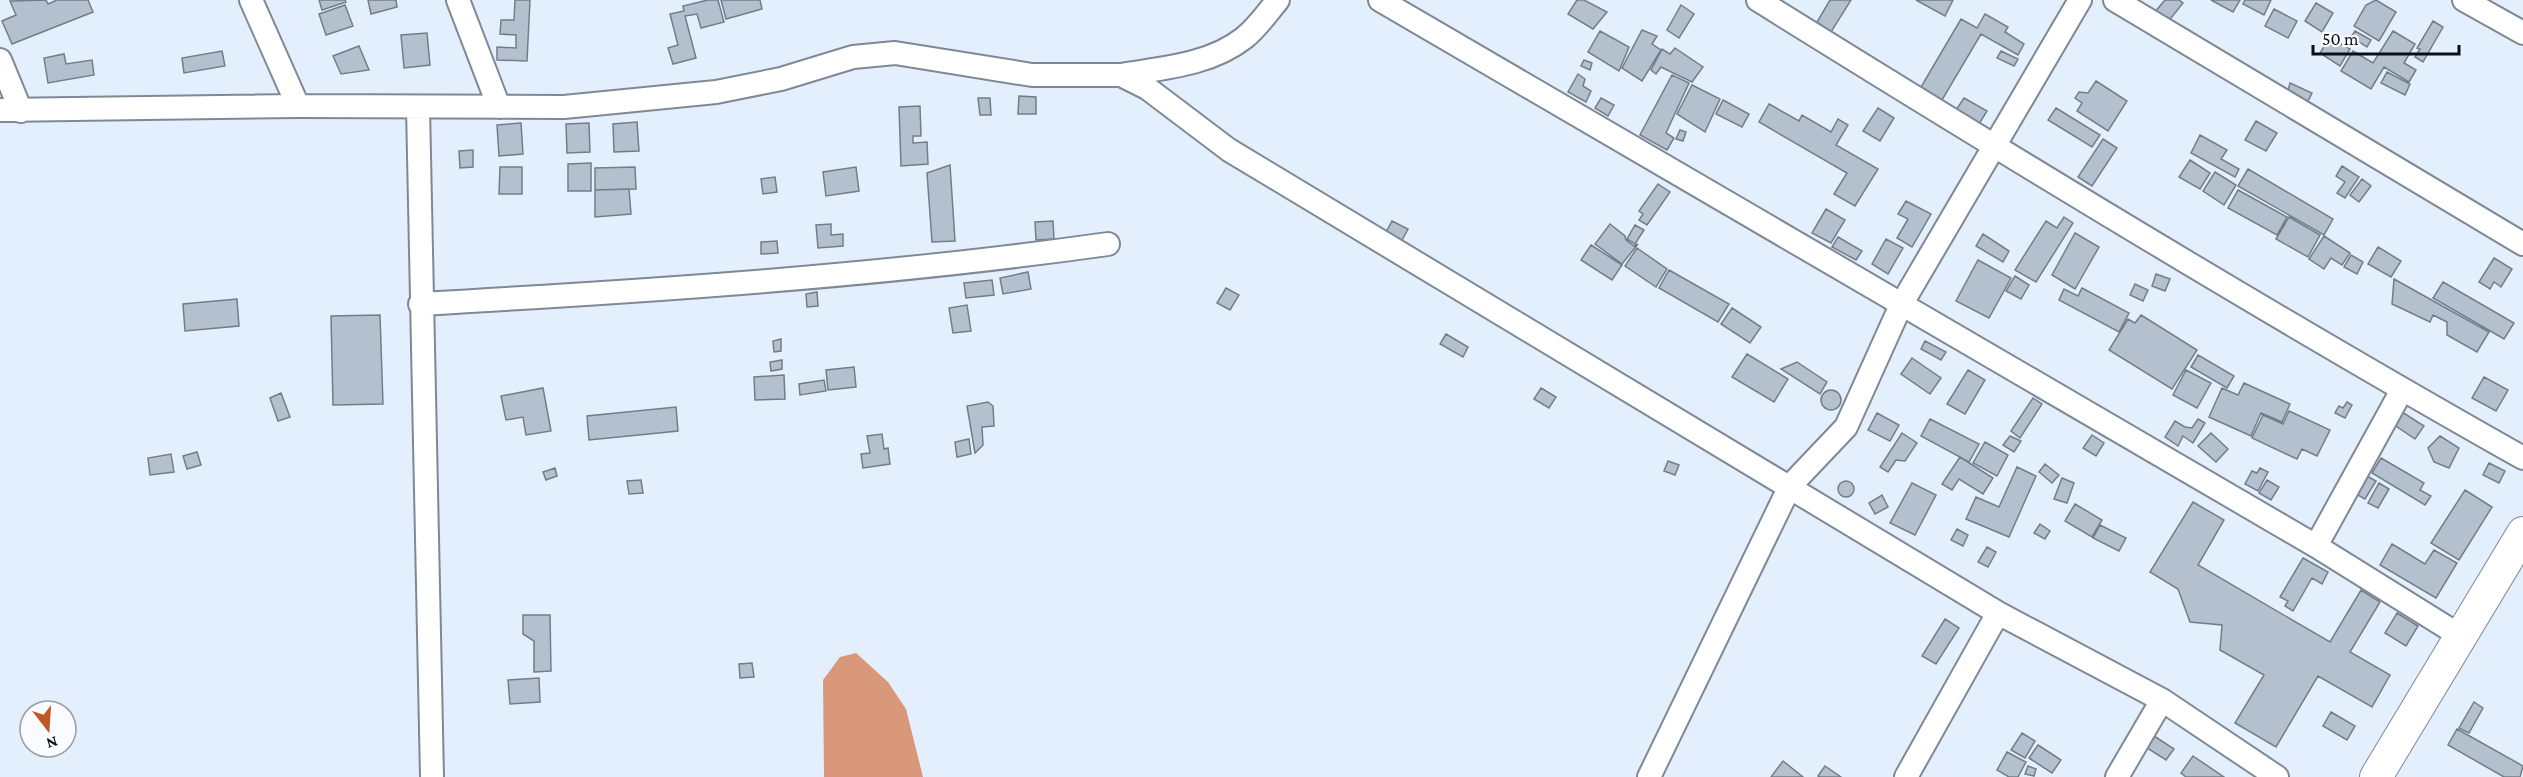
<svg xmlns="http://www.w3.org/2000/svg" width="2523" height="777" viewBox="0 0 2523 777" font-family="'Crimson Pro',serif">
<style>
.water{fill:#da987b}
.building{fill:#b5c0ce;stroke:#737d89;stroke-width:1.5}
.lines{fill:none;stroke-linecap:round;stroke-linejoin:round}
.street-casing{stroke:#7e8995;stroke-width:26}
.secondary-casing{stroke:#7e8995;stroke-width:34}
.street{stroke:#fff;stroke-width:22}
.secondary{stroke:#fff;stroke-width:32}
</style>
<rect width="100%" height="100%" fill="#e4effd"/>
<path class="water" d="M856 653 888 682 906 709 923 777H824L823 680 840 657Z"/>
<path class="building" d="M46 0 48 4 57 0H88L93 12 12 44 2 21 16 15 10 1Z
M319 0H345L346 2 322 10Z
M368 0H396L397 7 371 14Z
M515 0H530L527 61 497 60V47L516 48V35L500 34 501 20H514Z
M708 0H718L724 22 701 28 697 14 685 16 696 58 673 64 668 48 678 45 670 14 684 11 683 6Z
M721 0H760L762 9 726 19Z
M1577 0H1584L1607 12 1593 29 1568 14Z
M1830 0H1851L1831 32 1817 22Z
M1916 0H1953L1945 16Z
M2165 0H2179L2183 3 2167 23 2154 13Z
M2211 0H2240L2233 12Z
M2245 0H2271L2264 15 2243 4Z
M2376 0 2396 12 2379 41 2354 26 2366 5Z
M2316 3 2333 13 2322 32 2305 21Z
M345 5 353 26 326 35 319 14Z
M1681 5 1694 14 1679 38 1667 30Z
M2274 9 2297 21 2288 38 2265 26Z
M1985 14 2008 27 2005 32 2024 44 2018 55 1981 34 1942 100 1921 87 1961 19 1977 28Z
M2433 21 2443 27 2423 62 2415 57 2420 49 2417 48Z
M1642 30 1657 36 1652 44 1661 50 1642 81 1622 68Z
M1600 31 1629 47 1619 71 1588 52Z
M2355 31 2371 40 2367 47 2351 37Z
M2393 31 2415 44 2404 63 2416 70 2409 82 2384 67 2371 89 2341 71 2353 51 2373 63Z
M427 33 430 65 404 68 401 35Z
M2330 37 2350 49 2340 66 2320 53Z
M359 46 369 70 341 74 333 56Z
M1675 48 1703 67 1692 82 1661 67 1656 74 1651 70 1662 49 1670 54Z
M222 51 225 66 184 73 182 58Z
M2001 51 2018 59 2014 66 1997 58Z
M64 54 66 64 92 60 94 75 48 83 44 58Z
M1584 60 1592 63 1590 70 1581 66Z
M2387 72 2410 84 2405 95 2381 83Z
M1578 74 1585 79 1583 86 1591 91 1586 102 1568 92Z
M1672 75 1689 83 1666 133 1674 138 1667 150 1640 135Z
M2096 81 2127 101 2108 131 2077 111 2082 103 2075 98 2079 92 2088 93Z
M2290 83 2312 93 2306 105 2287 95Z
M1692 85 1720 99 1705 132 1677 114Z
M1019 96 1036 97V114H1018Z
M978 98H990L991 115H980Z
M1601 98 1614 105 1608 116 1595 108Z
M1964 98 1987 111 1979 124 1956 110Z
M1723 100 1749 114 1742 127 1716 114Z
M1769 104 1799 121 1802 115 1831 132 1838 119 1848 125 1836 145 1878 169 1855 206 1834 194 1847 173 1759 122Z
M920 106 921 136H913V143L927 142 928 164 901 166 899 107Z
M1878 108 1894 118 1880 141 1863 131Z
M2056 108 2100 135 2092 147 2048 120Z
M2256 121 2277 133 2266 151 2245 140Z
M637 122 639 151 614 152 613 124Z
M521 123 523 154 499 156 497 125Z
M589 123 590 152 567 153 566 124Z
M1680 130 1686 132 1683 141 1676 139Z
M2200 135 2227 150 2221 159 2239 169 2235 177 2191 153Z
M2103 139 2117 148 2092 186 2078 177Z
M473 150V167L460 168 459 151Z
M2190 160 2210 173 2200 189 2179 177Z
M591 163V191H568V164Z
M950 165 955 241 932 242 927 173Z
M2342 166 2359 177 2345 198 2337 193 2345 182 2336 176Z
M500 167H522V194H499Z
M635 167 636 189 595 190V168Z
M856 167 859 191 826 196 823 172Z
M2248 169 2333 219 2324 235 2238 186Z
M2215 172 2236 185 2224 205 2203 191Z
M775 177 777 192 763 194 761 179Z
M2362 179 2371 186 2359 202 2350 195Z
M1658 184 1670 192 1647 225 1639 220 1643 214 1639 211Z
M629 189 631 214 595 217V190Z
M2238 190 2287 217 2277 235 2228 208Z
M1906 201 1931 214 1912 247 1897 238 1908 219 1898 214Z
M1826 209 1845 220 1831 243 1812 233Z
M2064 217 2073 223 2036 282 2015 270 2046 221 2057 228Z
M2289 217 2320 235 2308 257 2276 239Z
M1053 221 1054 239 1036 240 1035 222Z
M1392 221 1408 229 1401 242 1385 234Z
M831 224V235L843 234V246L818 248 816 225Z
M1610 224 1625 236 1626 240 1634 246 1638 244 1622 264 1595 244Z
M1635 225 1644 230 1635 244 1627 239Z
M2075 233 2099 247 2075 289 2052 275Z
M1983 234 2009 251 2003 262 1976 246Z
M2324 236 2350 253 2342 265 2331 258 2324 269 2309 259Z
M1838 237 1862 251 1856 260 1832 247Z
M1886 239 1903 248 1888 274 1872 264Z
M777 241 778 253 761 254V242Z
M1591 245 1622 265 1612 280 1581 260Z
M2378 247 2401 261 2391 277 2368 264Z
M1637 248 1667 269 1656 287 1625 266Z
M2351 255 2363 262 2357 274 2344 267Z
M2494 258 2512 269 2501 287 2494 282 2490 289 2479 282Z
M1978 260 2011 278 1989 318 1956 301Z
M1669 270 1729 304 1718 322 1659 288Z
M1028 272 1031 289 1003 294 1000 278Z
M2156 274 2170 279 2165 291 2152 286Z
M2015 276 2029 285 2021 299 2006 291Z
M2394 279 2489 332 2477 352 2447 335V322L2433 315 2430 322 2392 304Z
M992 280 994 295 966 298 964 283Z
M2443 282 2514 323 2504 339 2433 298Z
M2135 284 2148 290 2143 301 2130 295Z
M1226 288 1239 295 1230 310 1217 303Z
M2082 288 2129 313 2119 332 2059 300 2064 289 2078 296Z
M817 292 818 306 807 307 806 294Z
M237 299 239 326 185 331 183 304Z
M967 305 971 331 953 333 949 308Z
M1732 308 1761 327 1750 343 1721 324Z
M380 315 383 404 333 405 331 316Z
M2141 315 2197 350 2172 389 2109 350 2128 319 2135 323Z
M1446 334 1468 347 1463 357 1440 344Z
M781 339V351L774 352 773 341Z
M1925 341 1946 352 1941 360 1921 349Z
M1747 354 1788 379 1774 402 1732 377Z
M2198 355 2234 376 2227 388 2191 367Z
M1912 358 1941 378 1930 394 1901 374Z
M782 360V369L771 371 770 362Z
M1797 362 1827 382 1820 394 1781 369Z
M854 367 856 387 828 390 826 370Z
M1968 370 1985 380 1965 414 1947 404Z
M2186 370 2211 383 2197 408 2173 395Z
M784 375 785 399 755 400 754 377Z
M2484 377 2508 390 2496 411 2472 398Z
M824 380 826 391 800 395 799 384Z
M2244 383 2290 404 2282 422 2261 413 2251 436 2209 417 2222 388 2238 395Z
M543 388 551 431 526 435 523 417 506 420 501 396Z
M1541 388 1556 397 1549 408 1534 399Z
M1821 400a10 10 0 1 1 20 0a10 10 0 1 1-20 0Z
M281 393 290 417 278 421 270 398Z
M2033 398 2042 404 2020 438 2011 431Z
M988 402 993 406 994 426 982 427 983 445 975 453 967 406Z
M2347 402 2352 405 2345 418 2335 413 2339 406 2343 408Z
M676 407 678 431 589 440 587 416Z
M2289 411 2330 430 2317 456 2302 449 2297 459 2252 438 2263 415 2283 424Z
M2402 412 2424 426 2415 439 2393 424Z
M1877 413 1899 425 1890 441 1868 430Z
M1930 419 1979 444 1969 462 1921 436Z
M2198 419 2205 423 2193 443 2183 436 2178 446 2165 437 2175 421 2185 427 2192 428Z
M1902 433 1917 443 1905 461 1896 460 1888 472 1880 467Z
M2211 433 2228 449 2216 462 2198 446Z
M882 434 884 449 888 448 890 464 863 468 861 454 870 453 867 436Z
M2092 435 2104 443 2096 456 2083 448Z
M2010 436 2021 441 2014 452 2003 445Z
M2440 436 2459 448 2449 468 2434 462 2428 448Z
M969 439 971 454 957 457 955 442Z
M1985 442 2008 455 1997 476 1973 463Z
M197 452 201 465 187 469 183 456Z
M171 454 174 472 150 475 148 458Z
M1960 457 1993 478 1983 494 1959 479 1952 490 1942 484Z
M2381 458 2424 483 2420 490 2431 496 2425 505 2372 473Z
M1668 461 1679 465 1675 475 1664 471Z
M2489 463 2505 471 2499 483 2483 475Z
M2045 464 2059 475 2052 483 2039 472Z
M2017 467 2036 476 2009 537 1966 519 1976 497 1999 507Z
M555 468 557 476 546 480 543 472Z
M2260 468 2268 472 2258 491 2245 484 2252 471 2257 473Z
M2367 476 2376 481 2365 499 2356 494Z
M2062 478 2074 483 2067 503 2054 499Z
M641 480 643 493 629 494 627 481Z
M2267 480 2279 487 2271 500 2259 493Z
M1838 489a8 8 0 1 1 16 0a8 8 0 1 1-16 0Z
M1912 483 1936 495 1915 535 1890 523Z
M2379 483 2389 489 2378 508 2368 503Z
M2465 490 2492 507 2459 560 2431 543Z
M1882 495 1888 507 1875 514 1869 503Z
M2193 502 2224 520 2198 565 2330 642 2361 590 2380 602 2350 652 2390 675 2372 707 2318 676 2276 747 2235 723 2264 675 2220 650 2222 625 2190 622 2178 589 2150 572Z
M2075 504 2102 520 2092 537 2065 521Z
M2040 524 2050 531 2045 539 2034 533Z
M2100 525 2126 538 2119 551 2093 538Z
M1957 529 1968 535 1963 546 1951 540Z
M2392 544 2425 564 2434 550 2457 563 2436 598 2380 565Z
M1987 547 1996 552 1988 567 1978 562Z
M2303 558 2328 572 2322 584 2312 578 2293 611 2285 606 2288 601 2280 597Z
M2397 613 2418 626 2406 646 2385 633Z
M523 615H550L551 671 534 672V641L523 634Z
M1945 619 1959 628 1936 664 1922 656Z
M752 663 754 677 740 678 739 664Z
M539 678 540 702 510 704 508 680Z
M2474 702 2483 708 2469 733 2459 728Z
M2331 712 2355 726 2347 740 2323 726Z
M2457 729 2523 766 2520 777H2504L2448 745Z
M2022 733 2035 741 2025 758 2011 750Z
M2151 734 2174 749 2166 760 2144 746Z
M2038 745 2061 760 2052 773 2029 758Z
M2007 752 2026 762 2018 777H2009L1997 770Z
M2193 756 2224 777H2186L2181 773Z
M1783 761 1803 777H1771Z
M1825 766 1841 777H1820L1818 776Z
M2028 766 2036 769 2034 776 2025 774Z"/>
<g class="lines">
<g class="street-casing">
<path id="street" d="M251 0 298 106
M458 0 499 107
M1380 0 2316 546 2462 637
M1758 0C2010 157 2264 312 2523 458
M2115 0 2523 244
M2464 0 2523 33
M0 60 21 111
M1121 75C1162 68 1210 65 1244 38 1257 28 1267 13 1278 0
M418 107 432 777
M0 110 298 106 564 107 716 92 781 79 853 57 895 53 1032 75H1121L1147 88 1229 150 1998 613 2162 700 2277 777
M420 304C649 291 881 276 1108 244
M2316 546 2402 390
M1649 777 1790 486 1846 427 1901 305 2080 0
M1906 777 1998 613
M2117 777 2162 700"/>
</g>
<g class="secondary-casing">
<path id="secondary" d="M2376 777 2523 533"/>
</g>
<use href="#street" class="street"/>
<use href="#secondary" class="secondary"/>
</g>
<g transform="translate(48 729) rotate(163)"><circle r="28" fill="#f9fbfe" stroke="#9a9ca0" stroke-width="1.5"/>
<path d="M0-4.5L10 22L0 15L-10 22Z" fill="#be5927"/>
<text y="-9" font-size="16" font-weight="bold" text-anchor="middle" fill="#0b0e13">N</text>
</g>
<path d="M2313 45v9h146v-9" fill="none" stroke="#0b0e13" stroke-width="3"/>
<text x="2322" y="45" font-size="18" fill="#0b0e13" stroke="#f9fbfe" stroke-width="4.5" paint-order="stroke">50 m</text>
</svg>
